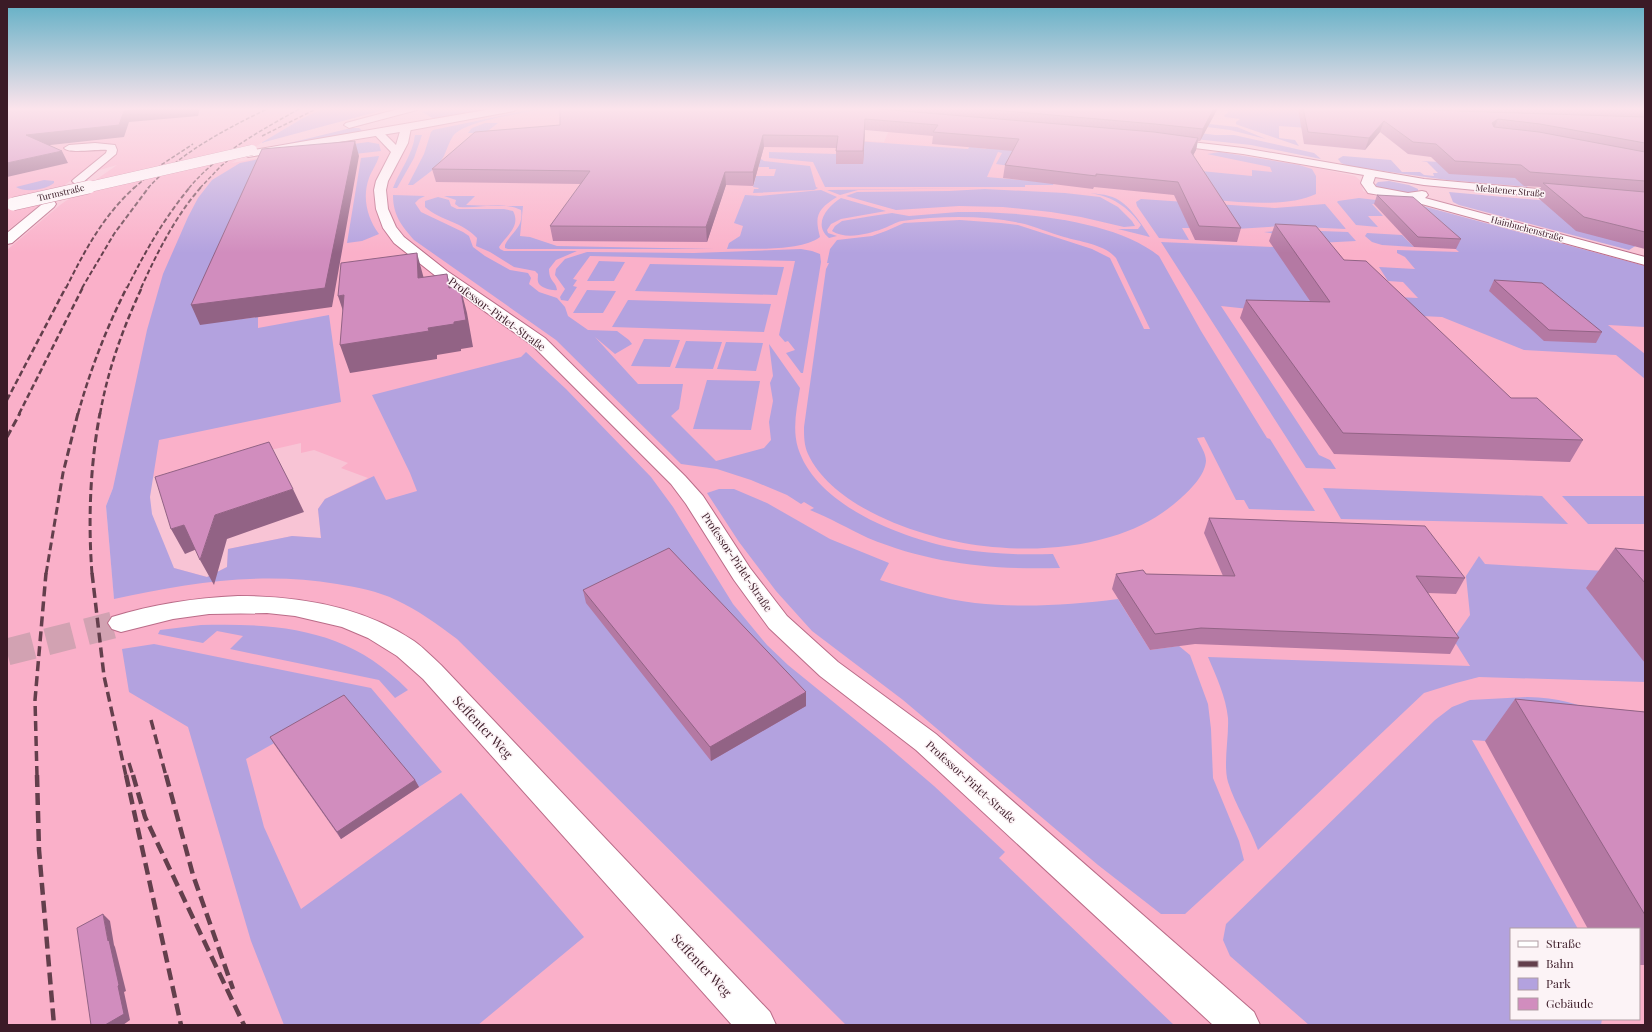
<svg xmlns="http://www.w3.org/2000/svg" width="1652" height="1032" viewBox="0 0 1652 1032" font-family="'Playfair Display',serif">
<style>
.built{fill:#fab0c9;fill-rule:evenodd}
.green{fill:#b3a2df}
.lines{fill:none;stroke-linecap:round;stroke-linejoin:round}
.minor-tunnel{stroke:#d2a2b2;stroke-width:27;stroke-dasharray:27 14;stroke-linecap:butt}
.minor-casing{stroke:#ba6c88;stroke-width:2}
.major-casing{stroke:#ba6c88;stroke-width:2}
.minor{fill:#fff;fill-rule:evenodd}
.major{fill:#fff;fill-rule:evenodd}
.rail-far5{stroke:#633f4c;stroke-width:1.5;stroke-dasharray:4 2;stroke-linecap:butt}
.rail-far4{stroke:#633f4c;stroke-width:2;stroke-dasharray:5 2.5;stroke-linecap:butt}
.rail-far3{stroke:#633f4c;stroke-width:2.5;stroke-dasharray:6 3;stroke-linecap:butt}
.rail-far2{stroke:#633f4c;stroke-width:3;stroke-dasharray:8 4;stroke-linecap:butt}
.rail-far1{stroke:#633f4c;stroke-width:3.5;stroke-dasharray:10 5;stroke-linecap:butt}
.rail{stroke:#633f4c;stroke-width:4.5;stroke-dasharray:12 6;stroke-linecap:butt}
.major-bridge-far1-casing{stroke:#ba6c88;stroke-width:11;stroke-linecap:butt}
.major-bridge-casing{stroke:#ba6c88;stroke-width:14;stroke-linecap:butt}
.major-bridge-far1{stroke:#fff;stroke-width:10}
.major-bridge{stroke:#fff;stroke-width:13}
.wall{fill:#b479a3}
.shaded-wall{fill:#926385}
.building{fill:#d18dbe;stroke:#926385}
.labels{text-anchor:middle;stroke-width:3;stroke-linejoin:round;paint-order:stroke}
.far-street-label{font-size:9px;fill:#3b1b27;stroke:#fcf3f6}
.street-label{font-size:11px;fill:#3b1b27;stroke:#fcf3f6}
.near-street-label{font-size:13px;fill:#3b1b27;stroke:#fcf3f6}
</style>
<rect width="100%" height="100%" fill="#f8c4d5"/>
<path class="built" d="M7 108H325L303 118 261 143 232 163 532 108H758L829 139 884 142 893 121 1004 130 997 152 1125 164 1175 145 1298 164 1355 176 1361 181 1363 191 1382 199 1645 266V1025H7V250L60 205 117 165 75 177 7 231ZM301 443V453L314 450 348 463 341 468 368 478 325 499 318 509 321 538 292 536 228 549 227 567 207 577 174 568 114 598 106 506 113 488 152 477ZM1511 929H1639V1019H1511Z"/>
<path class="green" d="M325 108H391L261 143 303 118Z
M438 108H501L438 121 422 112Z
M539 108H550C529 112 465 120 453 136 449 142 447 149 444 156 437 169 424 176 413 185H408L424 154 431 132 433 130Z
M1223 108H1293L1336 114 1308 128 1279 126V138L1295 140 1299 146 1238 125 1236 124V122L1240 119 1225 117 1224 115 1229 112Z
M485 123H498L485 133H468L472 128Z
M1209 124 1237 127 1266 139 1230 130 1207 127Z
M351 128H359L365 133 265 149Z
M999 130 1160 167 1252 176V170L1272 172 1270 167 1207 154 1220 152 1299 165 1312 169 1316 176V194C1280 211 1212 199 1173 195V191L996 164 1002 153 998 152 987 177 1054 183 1053 185H1025V187H825L813 162 769 158V152L837 154 836 164H863L864 143 829 139 981 150 968 149 971 144 972 147 986 149Z
M1178 130 1215 135H1234L1314 153 1321 159 1251 145 1157 135Z
M415 135H422L414 158 397 188H393C400 170 413 154 415 135Z
M368 142 379 144 381 151 337 156 311 150Z
M278 155 200 324 258 317V328L329 315 341 402 159 440 150 497 152 514 174 568 207 577 227 567 228 549 292 536 321 538 318 509 325 499 374 476 386 500 417 491 410 473 372 395 521 357 526 352 566 389 651 477 673 507 733 604 767 645 788 665 885 744 934 786 1005 852 999 858 1174 1025H846L457 639C437 624 418 610 396 600 378 591 356 587 337 584 261 571 188 583 114 599L106 506 113 488 147 330 163 274 188 217 198 198 212 180 240 163Z
M379 156C377 164 372 170 369 178 362 197 367 218 379 234L362 241 347 243 361 158Z
M1343 156 1391 160 1402 172H1420L1424 175 1434 176 1433 173H1438L1427 162 1421 161 1516 166 1522 183 1528 187 1447 180 1348 166 1341 163 1338 159Z
M758 157 764 161 810 166 816 187 818 188 814 190 753 193 754 189H758L759 188 753 187 756 176H774L776 169H769V167H759Z
M44 180 54 181V183C45 190 26 193 16 187Z
M1389 181 1409 185 1418 189V191C1410 196 1381 192 1375 185L1378 182Z
M979 188 858 190 840 195 827 190Z
M985 189 1065 193 1100 197 1118 207 1132 221 1135 226 1124 227 1081 217 1051 212 1003 207 959 206 896 210 846 196 857 192 949 191Z
M821 190 837 197C818 209 814 215 820 237 800 252 753 248 727 249L729 243 740 236 743 226 734 223 745 195 760 196Z
M1449 192 1561 202 1645 240 1629 250 1459 205 1453 202Z
M1090 193C1096 194 1103 194 1109 196 1127 200 1140 222 1150 237L1118 229H1138L1141 225C1127 206 1113 197 1090 193Z
M393 195 425 196 419 199 415 203 421 212 463 232 469 236 473 247 485 256 510 270 528 273 531 278 529 284 539 292 557 298 565 307 568 316 588 330 617 331 629 340 632 344 615 354 595 337 638 384H683L679 409 671 416 716 461 764 448 771 440 769 422 773 401 770 383 773 376 769 344 800 388C797 408 792 428 798 448 817 507 904 539 959 549 990 554 1021 555 1053 554L1060 568C993 570 931 564 868 538 849 529 830 518 810 510L814 508 804 502 801 504 787 495 751 480 717 469 681 464 556 340 414 240C401 225 393 215 393 195Z
M444 196H475L466 205C485 206 504 206 523 206L520 236 530 237 557 246 714 249H508L505 248V245C512 231 524 228 521 210 504 201 478 209 459 207L455 204 456 200Z
M438 197 449 200 451 206 457 209H504L513 211C521 226 507 235 499 247L500 249 504 251H577L556 260 549 269C549 282 556 281 557 290 553 291 542 288 539 284 537 281 538 277 538 274L535 271 514 267 490 252 476 246 477 238C463 222 441 221 425 207V201Z
M841 198 886 211 841 219 831 224 827 230 828 233 837 236 829 238C812 224 828 206 841 198Z
M1359 198 1419 205 1645 266V327L1608 325 1645 354V379L1616 355 1524 350 1442 317 1382 314 1287 313 1221 306 1319 455 1330 460 1336 469 1306 468 1161 242 1274 247 1350 295 1418 298 1403 282 1388 281 1379 267 1415 269 1405 257 1397 253V250L1459 252 1409 206 1372 204 1383 216H1368L1378 227 1356 225 1337 202 1338 201Z
M1141 199 1275 208 1325 204 1346 229 1282 226 1236 229 1180 207 1190 228H1182L1189 240 1159 238 1137 206 1136 202Z
M958 212C1015 211 1114 219 1159 256L1201 331 1267 438 1270 439 1315 511 1249 509 1244 500H1236L1204 437 1197 438C1200 445 1206 453 1206 461 1205 475 1191 489 1181 498 1160 517 1138 529 1110 537 1070 549 1026 551 984 546 928 540 834 510 808 454 804 445 804 436 804 427L826 269 829 263H827L830 249 837 240 872 236 886 231 904 223 960 220 1001 223 1018 225 1092 249 1110 258 1144 329H1150L1116 258C1104 244 1081 242 1064 237 1049 233 1035 226 1020 223 982 215 940 216 902 221 895 222 889 227 882 229 868 234 846 240 832 231L835 226 842 221 872 216 892 213 909 216Z
M1292 230 1348 232 1356 241 1318 243 1291 236 1264 232Z
M1367 233 1402 235 1414 247 1382 245 1372 242 1365 236Z
M801 249 812 251 820 254 821 262 803 373H801L786 353 795 350 788 341 785 342 779 335 795 261 590 256 573 279 577 280 573 286 577 287 568 301 561 300 560 297 565 289 555 275 556 269 565 259 587 252 694 253Z
M599 261 625 262 614 281H587Z
M650 264 784 267 777 295 635 291Z
M587 290 616 291 603 313H573Z
M628 300 771 304 764 332 612 327Z
M644 339 680 340 670 367 631 366Z
M686 341 722 342 713 369 675 368Z
M726 342 763 343 756 371 717 369Z
M707 380 760 381 751 430 693 429Z
M1323 488 1542 496 1568 524 1341 519Z
M719 489H734L767 503 830 539 889 563 880 580C911 590 943 599 975 603 1022 608 1071 605 1118 599L1150 650 1179 646 1190 655 1208 704 1211 729 1213 778 1239 841 1244 860 1185 914H1161L1098 865 903 700 812 631 776 591 739 542 707 493Z
M1562 496H1645V524H1588Z
M1479 556 1485 564 1605 571 1645 663V682L1479 677 1456 683 1424 693 1258 850C1250 827 1235 805 1228 782 1223 764 1229 738 1228 718 1226 697 1216 676 1208 657L1470 666 1453 639 1470 615 1466 576Z
M201 625C281 623 349 629 408 690L395 698 379 680 230 649 243 636 217 631 203 643 158 634 160 630Z
M154 644 371 688 442 772 419 787 347 702 246 759 264 827 301 909 461 793 584 937 478 1025H284L251 941 188 727 129 692 122 649Z
M1527 697C1559 698 1577 703 1605 716L1511 743 1472 740 1578 929H1511V1019H1602L1601 1025H1309L1230 956 1223 940 1226 924 1435 720 1452 707 1470 700Z"/>
<g class="lines">
<path class="minor-tunnel" d="M7 652 121 623"/>
<g class="minor-casing">
<path id="minor" d="M406 125 411 128 408 143 388 181 386 190 388 209 396 227 404 237 447 271 545 338 685 476 703 496 750 568 787 616 838 662 936 734 1254 1012 1260 1025H1213L916 750 820 676 769 628 734 580 686 504 671 484 533 346 437 277 394 243 383 228 376 209 374 190 376 181 391 152 373 133 374 131H382L396 145 401 128Z
M1166 139 1243 148 1424 179 1572 192 1574 195 1572 198 1568 199 1424 185 1375 177 1373 183 1376 187 1408 193 1422 191 1426 192 1428 195 1425 198 1645 257V265L1407 200 1368 193 1361 183 1364 175 1243 154 1162 144 1161 142 1162 140Z
M95 143 115 145 117 150 116 154 82 183H74L72 181 74 179 106 153 107 150C97 149 69 154 64 148L69 145Z
M50 200 54 201 56 204 54 207 12 243 7 244V233L46 201Z
M238 596C298 596 362 606 414 641 424 648 432 657 441 665L770 1012 776 1025H732L423 679 397 656 368 638 342 627 295 616 267 613 209 614 173 619 121 632 112 629 108 623 112 617C154 604 194 598 238 596Z"/>
</g>
<g class="major-casing">
<path id="major" d="M402 108H418L417 110 349 128 344 125 346 123Z
M497 108H518L514 111 406 131 248 157 243 154 248 151Z"/>
</g>
<use href="#minor" class="minor"/>
<use href="#major" class="major"/>
<path class="rail-far5" d="M262 136 318 108
M134 188 161 165 193 144
M148 188C181 152 226 129 269 108
M189 188C217 154 263 129 301 108
M200 188 221 166 232 157"/>
<path class="rail-far4" d="M66 288C85 250 103 216 135 187
M82 288 114 234 149 187
M127 288C146 250 163 220 190 187
M141 288C158 251 175 217 201 187"/>
<path class="rail-far3" d="M7 400 66 287
M19 414 83 287
M78 414C90 370 107 327 127 287
M100 414C108 369 123 328 142 287"/>
<path class="rail-far2" d="M7 437 20 413
M46 574 63 473 78 413
M92 574C88 521 90 466 100 413"/>
<path class="rail-far1" d="M92 573 104 676 126 776
M151 720 166 776
M129 763 133 776
M37 776 35 700 46 573"/>
<path class="rail" d="M37 775 39 850 54 1025
M126 775 181 1025
M133 775 145 817 244 1025
M166 775 193 875 233 989"/>
<g class="major-bridge-far1-casing">
<path id="major-bridge-far1" d="M85 188 252 150"/>
</g>
<g class="major-bridge-casing">
<path id="major-bridge" d="M13 204 89 187"/>
</g>
<use href="#major-bridge-far1" class="major-bridge-far1"/>
<use href="#major-bridge" class="major-bridge"/>
</g>
<path class="wall" d="M560 108H1218L1200 141H1198L1196 150 1193 155 1241 228 1237 242 1195 240 1174 195 1094 187 1093 189 1003 178 1005 165 1013 151 932 144 933 136 865 130 863 164H836V148L764 147 753 186 726 185 707 242 553 241 550 226 581 184 436 182 432 169 560 125Z
M1298 108H1645V249L1576 231 1537 197 1541 187 1524 186 1515 178 1449 174 1431 157 1408 154 1380 132 1365 150 1304 144Z
M1377 195 1461 239 1456 249 1414 247 1374 204Z
M1275 224 1344 260 1511 398 1583 440 1570 462 1334 454 1240 318 1246 300 1310 301 1269 241Z
M1494 280 1602 332 1596 343 1544 341 1489 291Z
M1209 518 1465 578 1456 594 1428 593 1459 638 1450 654 1195 644 1150 650 1112 589 1116 574H1146L1223 576 1204 533Z
M1615 548 1645 551V663L1586 588Z
M583 590 806 692V706L711 761 586 603Z
M1515 699 1645 712V965H1639V929H1588L1485 741Z
M270 737 415 780 419 787 341 839 274 744Z"/>
<path class="shaded-wall" d="M152 108H200L198 116 129 122 124 137 32 147 26 135 124 111Z
M1214 108H1218L1200 141 1203 129Z
M865 119V130L863 164V151Z
M1498 119 1493 131 1492 123Z
M1384 121 1380 132 1365 150 1369 138Z
M763 135 764 147 753 186V172Z
M1198 138 1196 150 1188 165 1191 152Z
M355 141 359 156 332 307 200 325 191 305Z
M62 151 68 163 7 177V163Z
M725 172 726 185 707 242 706 227Z
M417 253 424 279 418 278Z
M447 274 454 300 449 288Z
M460 286 467 313 473 347 461 349V351L437 355V359L350 373 340 345 428 328 454 322Z
M344 295 347 323 338 296Z
M293 489 304 512 227 539 214 585 200 560 215 515Z
M184 525 197 549 185 554 171 529Z
M806 692V706L711 761 710 747Z
M415 780 419 787 341 839 337 832Z
M103 914 110 921 114 945 115 947 126 991 124 992 130 1020 123 1025H105L118 986 108 941Z"/>
<path class="building" d="M7 108H152L124 111 119 125 26 135 62 151 7 163Z
M560 108H867L1154 132 1198 138 1191 152 1241 228 1199 226 1178 182 1096 174V176L1005 165 1019 139 933 132 938 125 865 119 863 151H836L838 136 763 135 753 172H725L706 227 550 226 590 171 432 169 475 132 560 125Z
M972 108H1214L1203 129 1155 124Z
M1303 108H1385L1392 109 1645 117V143L1540 124 1498 119 1492 123 1494 127 1539 132 1645 152V181L1530 172 1521 165 1455 161 1436 144 1413 142 1384 121 1369 138 1308 132Z
M355 141 325 288 191 305 262 149Z
M1543 183 1645 192V232L1584 217Z
M1377 195 1413 197 1461 239 1418 237Z
M1275 224 1316 226 1344 260 1366 261 1511 398H1537L1583 440 1343 433 1246 300 1330 302Z
M417 253 418 278 447 274 449 288 460 286 466 320 454 322V324L428 328 429 331 340 345 344 295 338 296 341 263Z
M1494 280 1542 283 1602 332 1549 330Z
M269 442 293 489 215 515 200 560 184 525 171 529 155 477Z
M1209 518 1425 526 1465 578 1416 576 1459 638 1201 628 1155 634 1116 574 1143 570 1146 574 1235 576Z
M669 548 806 692 710 747 583 590Z
M1615 548 1645 551V583Z
M344 695 415 780 337 832 270 737Z
M1515 699 1645 712V915Z
M103 914 108 941 109 940 119 985 118 986 124 1014 105 1025H91L77 928Z"/>
<linearGradient id="sky" x2="0" y2="1"><stop stop-color="#60afc5"/><stop offset="0.43" stop-color="#fce4ec"/><stop offset="1" stop-color="#fce4ec" stop-opacity="0"/></linearGradient>
<rect width="1652" height="253" fill="url(#sky)"/>
<g class="labels">
<g class="far-street-label">
<text transform="translate(1510 191) rotate(5)" y="3">Melatener Straße</text>
<text transform="translate(61 193) rotate(-13)" y="3">Turmstraße</text>
<text transform="translate(1527 229) rotate(15)" y="3">Hainbuchenstraße</text>
</g>
<g class="street-label">
<text transform="translate(497 314) rotate(36)" y="4">Professor-Pirlet-Straße</text>
<text transform="translate(737 562) rotate(56)" y="4">Professor-Pirlet-Straße</text>
<text transform="translate(971 782) rotate(42)" y="4">Professor-Pirlet-Straße</text>
</g>
<g class="near-street-label">
<text transform="translate(483 727) rotate(47)" y="5">Seffenter Weg</text>
<text transform="translate(702 965) rotate(47)" y="5">Seffenter Weg</text>
</g>
</g>
<rect width="1652" height="1032" fill="none" stroke="#3b1b27" stroke-width="16"/>
<rect x="1510" y="928" width="130" height="92" fill="#fcf3f6" stroke="#af9da3"/>
<rect x="1518" y="941" width="20" height="6" fill="#ffffff" stroke="#af9da3"/>
<text x="1546" y="948" font-size="12" fill="#3b1b27">Straße</text>
<rect x="1518" y="961" width="20" height="6" fill="#633f4c" stroke="#af9da3"/>
<text x="1546" y="968" font-size="12" fill="#3b1b27">Bahn</text>
<rect x="1518" y="978" width="20" height="12" fill="#b3a2df" stroke="#af9da3"/>
<text x="1546" y="988" font-size="12" fill="#3b1b27">Park</text>
<rect x="1518" y="998" width="20" height="12" fill="#d18dbe" stroke="#af9da3"/>
<text x="1546" y="1008" font-size="12" fill="#3b1b27">Gebäude</text>
</svg>
